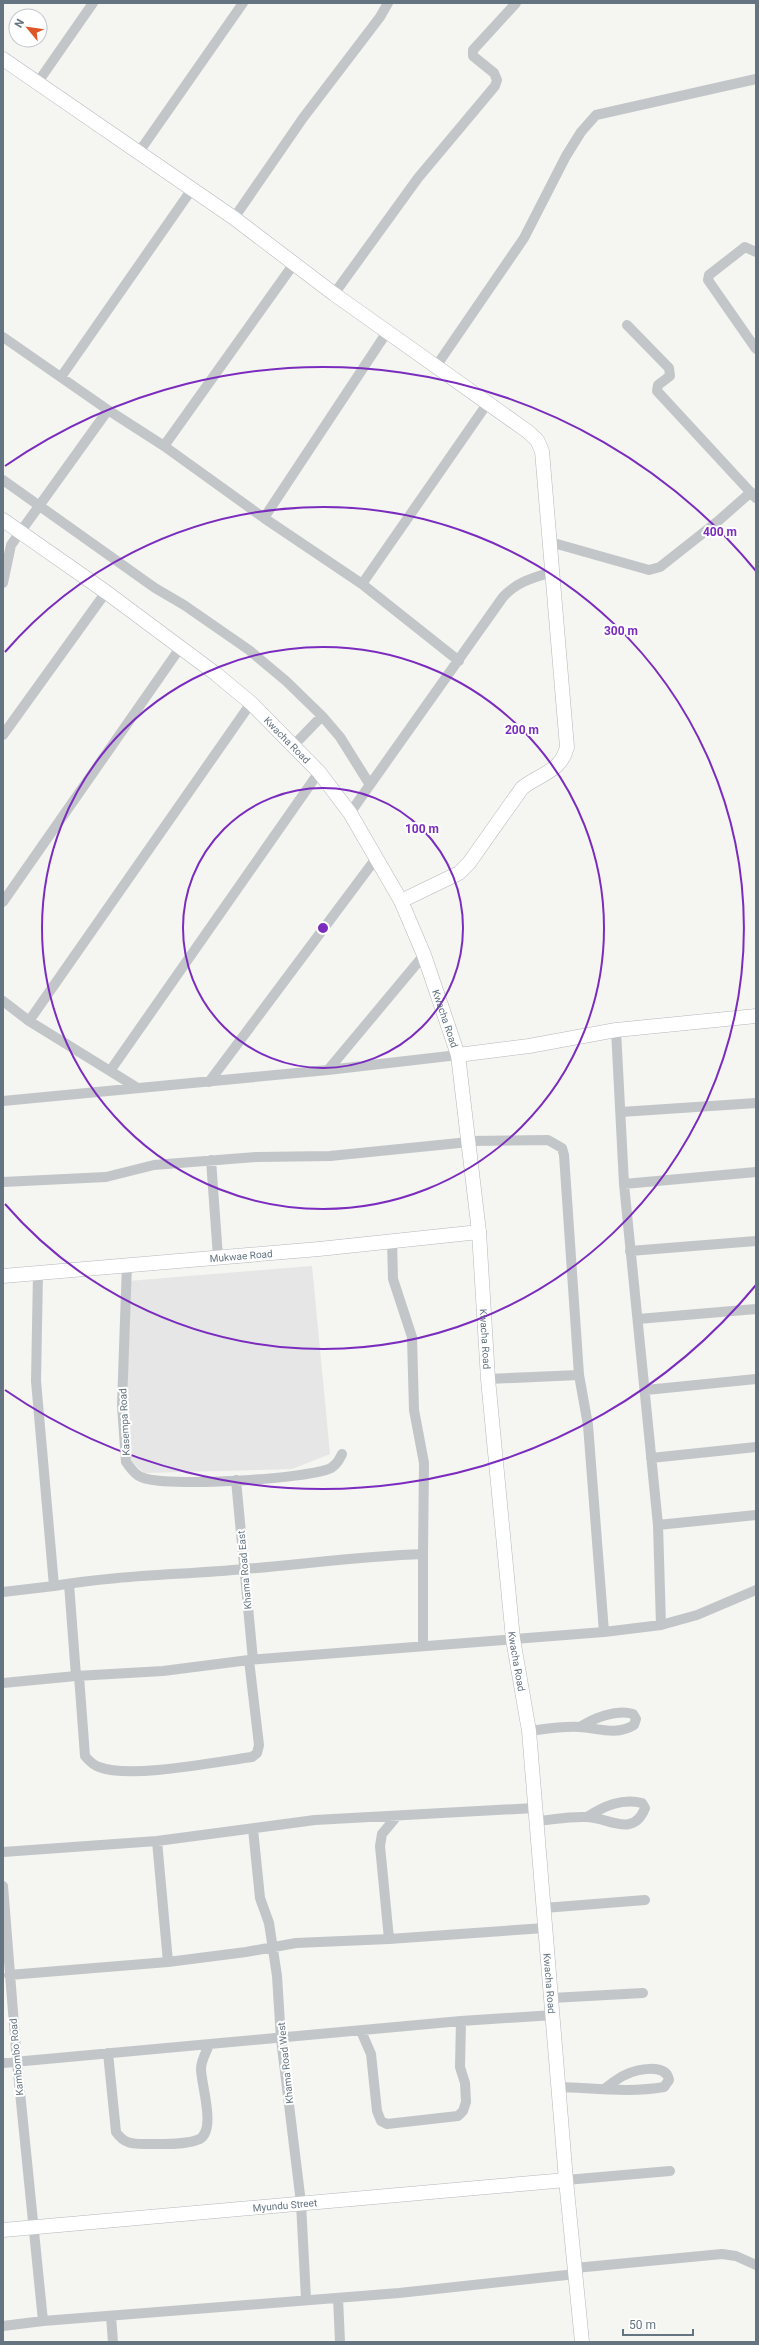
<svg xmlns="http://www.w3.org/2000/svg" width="759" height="2345" viewBox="0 0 759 2345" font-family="Roboto,sans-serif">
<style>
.built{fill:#e5e6e5}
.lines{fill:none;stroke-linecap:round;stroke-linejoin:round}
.secondary-casing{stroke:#b4b9bd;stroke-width:15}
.street{stroke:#c2c6c9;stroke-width:10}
.secondary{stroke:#fff;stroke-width:14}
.ring{fill:none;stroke:#7b2cbf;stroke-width:2}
.labels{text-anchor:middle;stroke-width:4;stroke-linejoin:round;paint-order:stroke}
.street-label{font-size:10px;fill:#647481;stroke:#fff}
.centre{fill:#7b2cbf;stroke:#fff;stroke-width:2}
.ring-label{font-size:12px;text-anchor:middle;font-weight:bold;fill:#7b2cbf;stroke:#fff;stroke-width:4;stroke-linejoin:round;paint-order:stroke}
</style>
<rect width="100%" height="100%" fill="#f5f5f1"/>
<path class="built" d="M312 1266 330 1454 292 1469 144 1473 132 1462 127 1449 129 1281Z"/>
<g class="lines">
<g class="secondary-casing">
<g id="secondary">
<path d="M3 59 234 218 334 294 527 431 537 440 542 451 567 747C561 772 541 773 522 788L469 863 459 873 401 901"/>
<path id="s1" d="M3 520 106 592 216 674 251 703 319 772 350 813 401 901 424 955 458 1055 479 1232 488 1379 513 1639 529 1731 566 2180 582 2342"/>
<path d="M458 1055 529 1046 616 1030 756 1016"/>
<path id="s2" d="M3 1276 319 1249 479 1232"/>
<path id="s3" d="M3 2230 566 2180"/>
</g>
</g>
<path class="street" d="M38 82 93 3
M139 152 243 3
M234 218 303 118 380 17 388 3
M756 252 745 247 709 275 708 280 756 349
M334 294 418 178 495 86 497 80 494 73 473 56V50L516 3
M627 325 669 368 670 376 658 385 657 391 756 498
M3 337 108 410 164 446 264 518 362 584 459 661
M437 365 524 238 566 156 581 132 596 115 756 79
M61 377 192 189
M164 446 293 265
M3 480 155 588 184 605 249 650 286 681 322 716 340 737 370 785
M264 518 387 332
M550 542 649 570 660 567 717 522 751 492
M3 583 11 545 108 410
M362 584 487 404
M3 735 106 592
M294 745 322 716
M350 813 503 597C517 582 532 578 552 572
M3 902 180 648
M3 1001 29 1021 136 1087
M29 1021 251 703
M616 1030 624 1184 658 1525 661 1625
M328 1070 424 955
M110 1071 319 772
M209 1082 377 857
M3 1101 328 1070 458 1055
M621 1112 756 1103
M469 1141 548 1140 562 1148 564 1155 579 1375 588 1425 604 1632
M211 1160 218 1257
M3 1182 106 1177 154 1165 257 1157 330 1156 469 1142
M624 1184 756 1172
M392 1241 393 1279 412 1337 414 1410 424 1463 423 1554
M630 1251 756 1241
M127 1264 122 1405 126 1462C130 1467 134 1474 141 1477 163 1488 309 1479 331 1468 337 1464 339 1460 342 1454
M638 1319 756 1309
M488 1379 579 1375
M646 1390 756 1379
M651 1458 756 1447
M236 1480 253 1660
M658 1525 756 1515
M69 1584 76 1676
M54 1586C117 1575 181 1575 245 1569 304 1564 364 1556 423 1554V1646
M3 1592 54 1586 36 1381 38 1273
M79 1676 85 1756C89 1761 93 1765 99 1767 131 1779 215 1762 252 1757L257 1753 259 1745 249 1660
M3 1683 76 1676 163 1671 249 1660 604 1632 661 1625 697 1615 756 1590
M529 1731C545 1729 563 1726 579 1727 598 1728 616 1736 634 1725L636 1719 633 1714C616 1709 594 1718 580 1727
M536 1821C552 1820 569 1816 586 1817 608 1817 633 1839 645 1808L642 1803C622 1798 604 1806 587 1817
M253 1829 260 1898 269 1923 277 1976 281 2039 301 2203 306 2299
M157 1841 168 1962
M3 1852 157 1841 315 1820 535 1808
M3 1886 17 2062 43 2321
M544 1908 645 1900
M389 1939 380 1846 382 1834 397 1816
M9 1975 168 1962 246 1952 296 1943 389 1939 545 1928
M552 1998 643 1993
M361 2031 371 2054 377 2111 381 2121 387 2124 458 2116 463 2111 466 2102 465 2083 460 2067 461 2021
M108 2053 116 2132C125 2145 134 2144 148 2144 163 2144 183 2145 197 2140 218 2134 201 2085 201 2069 201 2060 206 2053 209 2045
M3 2063 461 2021 554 2015
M559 2087C593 2088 631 2093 664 2087L669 2080C666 2063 637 2069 625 2075 618 2078 611 2084 604 2089
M566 2180 670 2171
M575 2268 722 2254 736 2256 756 2265
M338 2298 340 2342
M111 2316 113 2342
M3 2326 43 2321 399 2293 576 2274"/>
<use href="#secondary" class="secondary"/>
</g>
<g class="ring">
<circle cx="323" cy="928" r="140"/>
<circle cx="323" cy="928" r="281"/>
<path d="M5 652A421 421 0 1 1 5 1204"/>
<path d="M756 1285A561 561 0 0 1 5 1390M5 466A561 561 0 0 1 756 571"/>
</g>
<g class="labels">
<g class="street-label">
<text dy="4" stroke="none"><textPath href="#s1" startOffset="360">Kwacha Road</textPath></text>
<text dy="4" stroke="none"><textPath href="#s1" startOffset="684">Kwacha Road</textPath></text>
<text dy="4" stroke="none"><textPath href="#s2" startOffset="239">Mukwae Road</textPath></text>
<text dy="4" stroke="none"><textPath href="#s1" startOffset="1008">Kwacha Road</textPath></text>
<text transform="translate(124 1422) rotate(-93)" y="4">Kasempa Road</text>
<text transform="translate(244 1570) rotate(-95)" y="4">Khama Road East</text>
<text dy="4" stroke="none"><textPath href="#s1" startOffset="1332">Kwacha Road</textPath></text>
<text dy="4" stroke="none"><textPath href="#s1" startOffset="1656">Kwacha Road</textPath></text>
<text transform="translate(16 2057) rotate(-95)" y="4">Kambombo Road</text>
<text transform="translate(285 2063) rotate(-96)" y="4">Khama Road West</text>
<text dy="4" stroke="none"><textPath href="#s3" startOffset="283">Myundu Street</textPath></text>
</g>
</g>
<circle cx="323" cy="928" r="6" class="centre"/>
<g class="ring-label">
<text x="720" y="536">400 m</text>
<text x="621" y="635">300 m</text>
<text x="522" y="734">200 m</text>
<text x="422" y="833">100 m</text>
</g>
<rect width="759" height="2345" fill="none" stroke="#647481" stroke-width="8"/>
<g transform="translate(28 28) rotate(299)"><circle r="19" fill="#ffffff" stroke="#c1c7cd"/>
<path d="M0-3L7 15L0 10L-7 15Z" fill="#de5728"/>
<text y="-6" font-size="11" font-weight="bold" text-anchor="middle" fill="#647481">N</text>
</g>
<path d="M623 2329v6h70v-6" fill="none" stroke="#647481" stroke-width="2"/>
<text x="629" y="2329" font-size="12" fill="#647481" stroke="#ffffff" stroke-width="3" paint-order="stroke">50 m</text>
</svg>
